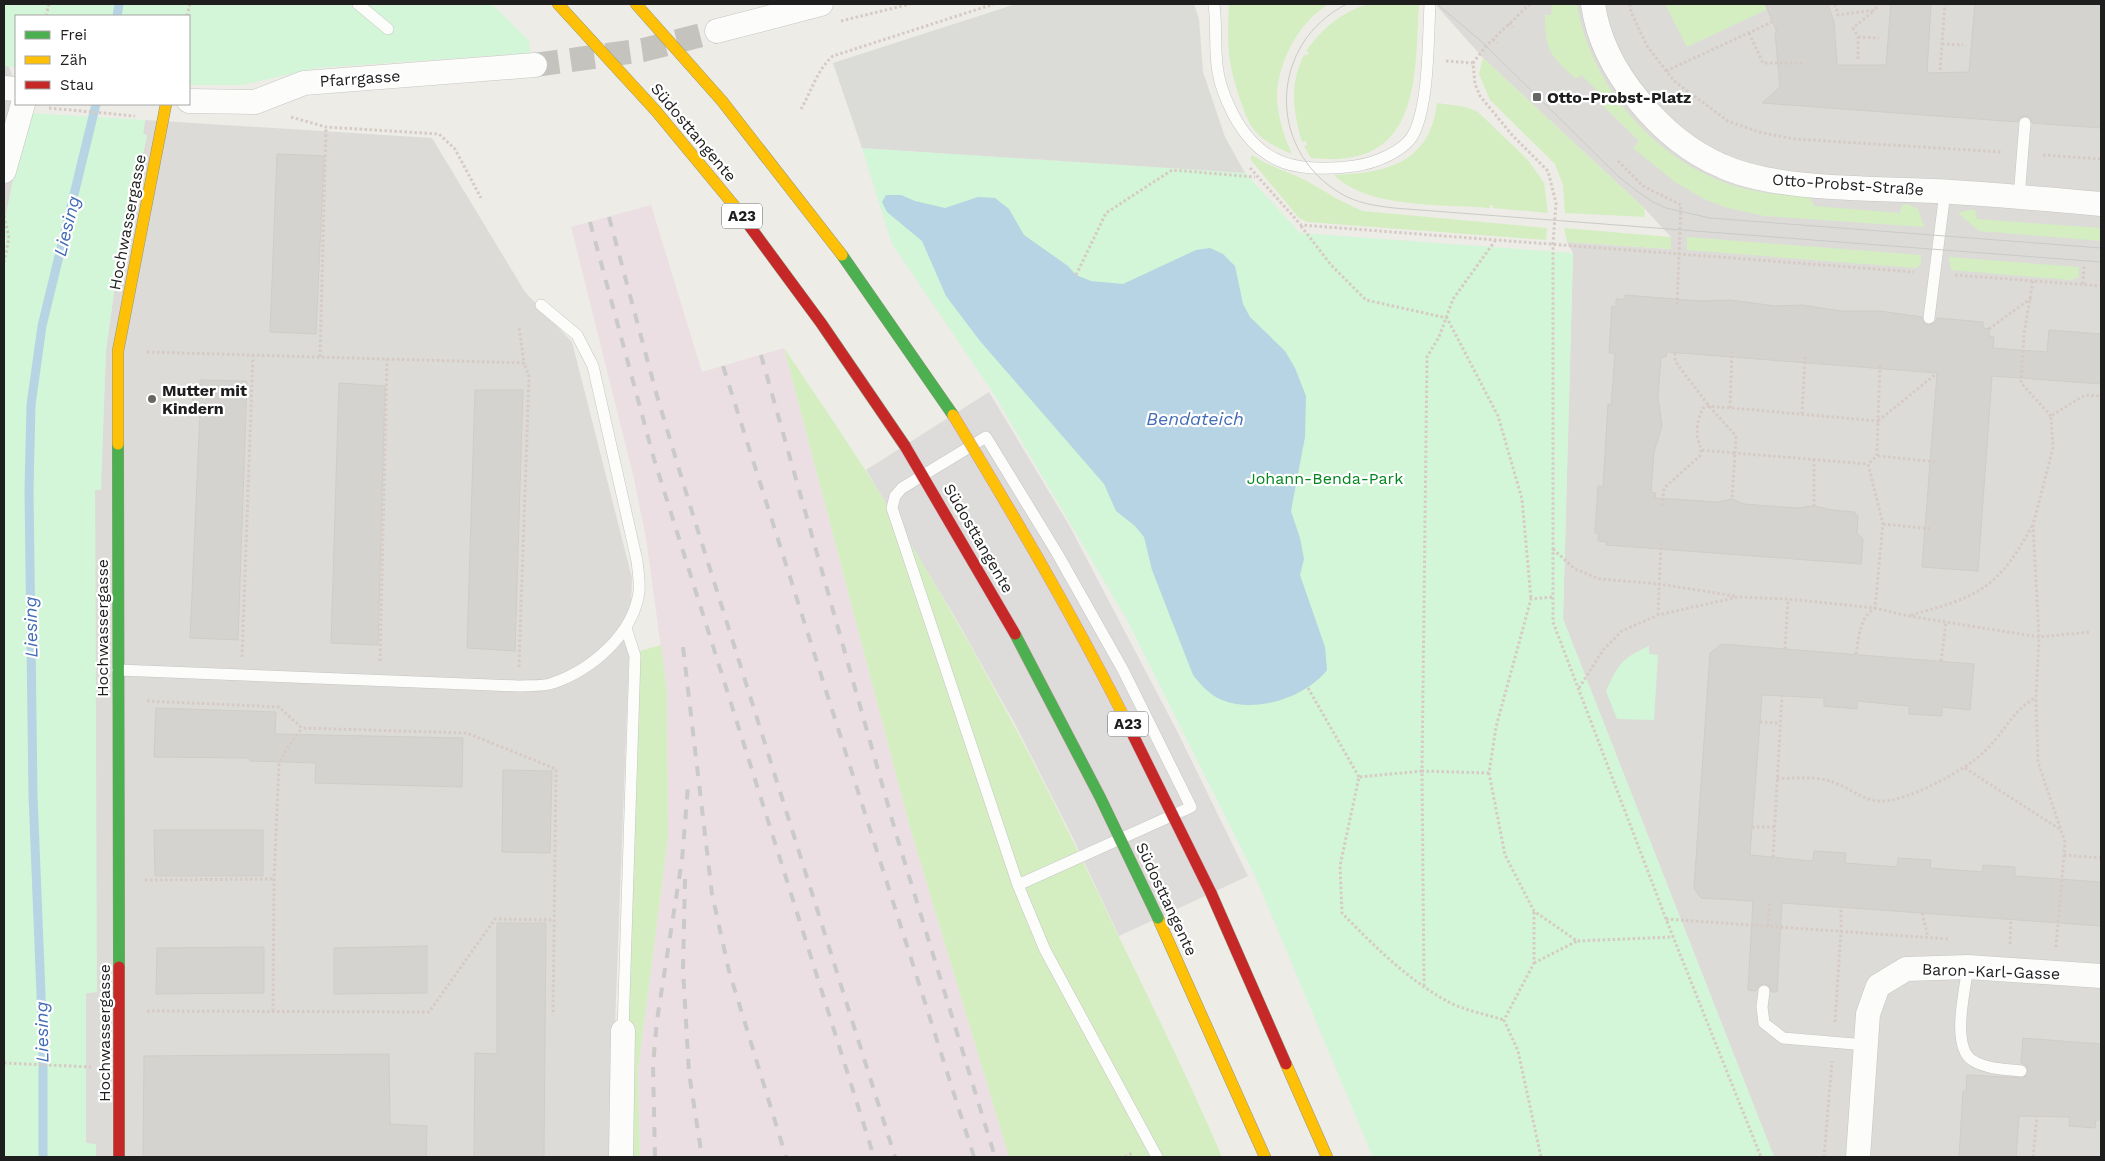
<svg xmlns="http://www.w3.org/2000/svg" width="2105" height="1161" viewBox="0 0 2105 1161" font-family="'Work Sans',sans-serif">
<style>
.residential{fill:#dcdbd8}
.industrial{fill:#ebdfe4}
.grass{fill:#d4eec2}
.park{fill:#d2f6d7}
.parking{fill:#dbdbd8}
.water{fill:#b6d4e3}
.pier{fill:#dddcda}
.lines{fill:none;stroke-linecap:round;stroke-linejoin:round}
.stream{stroke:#b6d4e3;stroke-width:9}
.building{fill:#d5d3cf;stroke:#d0cdc7}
.street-tunnel{stroke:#c4c3be;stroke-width:24;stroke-dasharray:24 12;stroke-linecap:butt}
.lane-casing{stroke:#c5c5c2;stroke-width:12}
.street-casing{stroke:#c5c5c2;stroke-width:25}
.fast-casing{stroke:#92977e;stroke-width:12}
.slow-casing{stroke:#92977e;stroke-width:12}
.jam-casing{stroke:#92977e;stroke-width:12}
.path{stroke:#d7cac5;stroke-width:3;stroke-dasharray:2.5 2.5;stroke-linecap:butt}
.lane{stroke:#fcfcfb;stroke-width:11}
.street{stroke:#fcfcfb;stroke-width:24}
.fast{stroke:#4caf50;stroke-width:11}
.slow{stroke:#ffc107;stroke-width:11}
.jam{stroke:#c62828;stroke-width:11}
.tram{stroke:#cacac9;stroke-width:1}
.rail{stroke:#cacac9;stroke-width:4;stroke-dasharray:10 10;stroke-linecap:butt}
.fast-bridge-casing{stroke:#c59ba1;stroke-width:12;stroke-linecap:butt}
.slow-bridge-casing{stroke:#c59ba1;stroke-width:12;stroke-linecap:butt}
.jam-bridge-casing{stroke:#c59ba1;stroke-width:12;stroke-linecap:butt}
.fast-bridge{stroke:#4caf50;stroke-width:11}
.slow-bridge{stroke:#ffc107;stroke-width:11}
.jam-bridge{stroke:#c62828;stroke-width:11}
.poi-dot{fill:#666664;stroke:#fff;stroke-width:2}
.labels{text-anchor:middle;stroke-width:4.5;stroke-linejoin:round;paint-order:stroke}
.shield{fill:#fff;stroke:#626262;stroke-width:1}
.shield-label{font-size:15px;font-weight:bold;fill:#1e1e1e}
.street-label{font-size:16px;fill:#1e1e1e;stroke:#fff}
.poi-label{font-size:16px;font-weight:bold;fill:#1e1e1e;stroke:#fff;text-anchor:start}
.park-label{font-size:16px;fill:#02861e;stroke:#fff}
.water-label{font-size:18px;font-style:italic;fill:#426cb6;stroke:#fff}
</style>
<rect width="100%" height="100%" fill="#edece6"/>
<path class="residential" d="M1435 4H2101V1157H1774L1563 619 1573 253 1567 242 1670 249 1671 237 1644 208 1483 58Z
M4 18 6 59 27 113 4 224Z
M145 120 432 138 525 292 572 342 632 578 610 1157H96V1145L86 1144V993L96 992 95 490H100L106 350 118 263 147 136 143 134Z"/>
<path class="industrial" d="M651 205 702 372 784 348 909 824 1009 1157H640L638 1070 668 838 667 692 646 538 634 479 571 227Z"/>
<path class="grass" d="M1229 4H1329C1299 21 1277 63 1277 98 1278 118 1284 136 1292 154 1279 148 1266 143 1256 132 1248 123 1245 113 1241 102 1227 61 1227 46 1229 4Z
M1369 4 1419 5C1415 58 1422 144 1353 157 1339 160 1325 159 1311 158L1304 146 1307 145 1306 141 1302 142C1293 112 1289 84 1304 55H1308L1309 52 1306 51C1323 28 1341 12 1369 4Z
M1552 4H1577C1591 92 1667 175 1756 191 1774 195 1792 195 1809 196L1814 206 1900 213 1902 205 1907 204 1918 209 1924 227 1764 216 1728 208 1704 199 1675 182 1633 148 1639 141 1597 100 1602 95 1581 75 1576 79C1550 55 1545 51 1545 15H1551Z
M1665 4H1765L1768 9 1687 47Z
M1483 58 1644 208 1645 217 1565 213 1563 185 1555 164 1490 100 1479 74Z
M1437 103 1466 107 1478 112 1528 160 1544 183 1548 213 1493 208V205H1490V208C1444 204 1368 209 1334 175 1385 173 1430 164 1437 103Z
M1252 155C1268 166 1287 171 1305 180 1325 191 1342 203 1363 211L1547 228 1546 240 1307 222 1299 218 1250 159Z
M1968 210H1975L1977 219 2101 228V241L1979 231 1958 213Z
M1564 228 1671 237V249L1567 242Z
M1687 237 1921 255V264L1916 268 1687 250Z
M1949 257 2079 267V277L2071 280 1951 270Z
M784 348C827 412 871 476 910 542 987 669 1055 800 1118 935 1154 1009 1190 1082 1222 1157H1009L909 824Z
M661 645 667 692 668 838 638 1070 640 1157H628L627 1038 640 651Z"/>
<path class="park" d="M4 4H492L529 41 530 53 316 68 242 85H189V16H16V67L4 66Z
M27 113 145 120 143 134 147 135 118 263 106 350 101 490H95L97 992 86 993V1143L96 1144V1157H4V224Z
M862 148 1245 173 1300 233 1573 253 1563 619 1774 1157H1373L1256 878 1126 618 992 391 892 244Z
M1649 646V654L1658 655 1654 720 1617 719 1606 691C1619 663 1621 659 1649 646Z"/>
<path class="parking" d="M1016 4H1194L1199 19 1203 72 1225 137 1245 173 862 148 833 63Z"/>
<path class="water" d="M886 195H901L915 201 945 208 978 197 995 198 1009 209 1024 235 1068 266 1076 275 1091 281 1123 284 1196 250 1210 248 1223 254 1235 266 1243 304 1250 317 1285 351 1295 368 1306 396 1305 437 1291 511 1300 538 1304 559 1300 575 1325 647 1327 670C1306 697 1256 714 1222 700 1210 695 1201 685 1193 675L1152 570 1144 537 1135 526 1116 511 1104 484 980 341 946 296 922 241 887 212 882 202Z"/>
<path class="pier" d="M989 392 1069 525 1177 731 1248 876 1119 936 1072 836 1015 724 955 617 866 470Z"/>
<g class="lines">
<path class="stream" d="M117 16 119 4
M43 1157V1044L33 795 29 490 31 405 42 326 96 104"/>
</g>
<path class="building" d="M1765 4H1828L1834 22 1837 65H1886L1891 4H1931L1927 73 1969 72 1975 4H2101V128L2032 123 2030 117 2025 116 2019 118 2018 122 1762 103 1780 87 1775 32H1777Z
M277 154 324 156 316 334 270 332Z
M1625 295 1699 301 1730 300 1775 306 1802 305 1841 311H1880L1922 317 1924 324 1929 325 1935 323 1937 318 1983 322V328L1989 329V336L1994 337 1993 348 2047 352 2049 330 2101 334V384L1992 376 1978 571 1922 567 1937 373 1667 352 1666 357H1661L1658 397 1662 426 1654 452 1651 492 1656 493 1655 498 1718 502 1732 499 1744 504 1796 508 1814 506 1832 510 1855 512V515H1858L1857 533 1863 539 1861 564 1606 545 1607 542 1598 541 1599 533H1595L1598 486 1603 487 1608 404 1611 405 1613 381 1615 353H1609L1612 306 1616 307V299H1625Z
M200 380 247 381 238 640 190 638 200 414H192L193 392H200Z
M339 383 385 386 378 645 331 643Z
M475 390H523L515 651 467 648Z
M1722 644 1974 664 1970 710 1942 707V716L1909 714V706L1857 701V709L1824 706V698L1762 695 1750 855 1813 861 1814 851 1846 853 1845 863 1897 867 1898 858 1931 860 1930 868 1982 872 1983 865 2015 867V876L2101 882V926L1782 903 1777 992H1771L1769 985 1764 984 1758 986 1756 991 1748 990 1753 901 1701 898 1694 888 1710 653Z
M156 708 276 712 275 734 463 738 462 787 315 783 316 763 250 761V758L154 757Z
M503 770 552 771 550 853 502 852Z
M154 830H263V876H155Z
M497 923H546L544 1157H474L475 1053 497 1054Z
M427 946V993L334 994V948Z
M264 947V993L156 994 157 948Z
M2023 1038 2101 1044V1120H2096L2095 1128 2069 1126 2070 1117 2019 1116 2016 1157H1959L1963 1092H1966L1967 1075 2024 1078 2028 1071 2026 1065 2021 1063Z
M389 1054 390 1124 427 1126 426 1157H143L144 1056Z"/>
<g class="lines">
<path class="street-tunnel" d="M535 65 643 50 717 31"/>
<g class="lane-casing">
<path id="lane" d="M358 4 388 29
M1214 4C1217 26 1214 50 1218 72 1220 86 1227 102 1233 114 1261 167 1299 173 1355 166 1375 163 1407 151 1415 131 1429 99 1428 40 1430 4
M2019 197 2025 123
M1929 318 1945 192
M118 670 518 686C528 685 543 687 553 683 591 670 633 635 639 592 640 583 638 571 637 561L593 366 577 335 541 305
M1018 885 1191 807 1123 670 1057 553 986 437 902 488 895 496 892 508 1018 885 1045 950 1157 1157
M1968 967C1965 989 1951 1046 1972 1060 1986 1069 2004 1069 2021 1071
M1764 991 1762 1007 1764 1023 1783 1038 1866 1045
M623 1031 635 656 626 628"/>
</g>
<g class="street-casing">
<path id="street" d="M1593 4C1598 41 1615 72 1639 101 1662 129 1689 152 1722 166 1776 191 1875 188 1935 191 1990 194 2046 199 2101 204
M717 31 821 4
M4 88 16 89
M189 101 255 102 304 83 535 65
M4 171 23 104
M621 1157 623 1031
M1858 1157 1868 1014 1878 986 1906 969 1968 967 2101 976"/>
</g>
<g class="fast-casing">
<path id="fast" d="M842 255 953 415
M118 444 119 967"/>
</g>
<g class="slow-casing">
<path id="slow" d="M558 4 656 111 737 209
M636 4 722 101 842 255
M118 444V351L166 104
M1158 918 1265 1157
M1286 1064 1327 1157"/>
</g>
<g class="jam-casing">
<path id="jam" d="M737 209 821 323 905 446
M1211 893 1286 1064
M119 967V1157"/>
</g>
<path class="path" d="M1530 4 1486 46 1473 63 1475 84 1480 96 1512 135 1548 171 1556 203 1553 243V622L1666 919 1761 1157
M1630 4 1631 12 1647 46 1674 81 1728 121 1759 132 1794 139 2002 152
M1835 4 1838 15 1875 10 1879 4
M46 16 49 4
M187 16 190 4
M841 21 910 4
M1509 23 1513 27
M1749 33 1763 63H1804
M1858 37 1879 38
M1493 39 1497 43
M1942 44 1963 45
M1858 59V37L1853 28 1875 10
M1446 61 1473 63
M1940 70 1945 4
M1666 71 1772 22
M49 108 135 116
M801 109C811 92 818 68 833 56L994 4
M291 117 326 127 439 134 455 149 481 198
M2043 155 2101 159
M1618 161 1643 186 1681 205 1677 305
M1250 168 1301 225 1914 272
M4 216 9 238 4 263
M1301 226 1331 265 1366 300 1447 318 1498 416 1522 499 1531 599
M1076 275 1106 213 1172 170 1255 177
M1955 275 2101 286
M2033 281 2024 334 2021 383 2051 416
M2083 284 2084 266
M1989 329 2031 298
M147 352 524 363 519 327
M1675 353V361L1709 406 1736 436 1735 453 1868 464
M320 357 326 127
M1730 408 1732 352
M1802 414 1805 357
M1702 450 1735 453 1732 499
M1878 456 1937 462
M1814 459V506
M1662 506 1664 488 1700 456C1702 449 1700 446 1698 440 1696 429 1698 418 1703 408L1709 406 1878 421 1880 363
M1883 524 1932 529
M1553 549 1575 569 1600 579 1659 584 1735 596
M1552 597 1531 599 1496 727 1489 773 1505 855 1534 911 1577 941 1673 937
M1658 615 1661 543
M1911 615C1978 597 1998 589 2032 526
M1785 649 1788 599
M1856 654C1859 637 1859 618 1875 608L1883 524 1868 464 1877 456 1878 421 1937 373
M242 657 253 355
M380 661 387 359
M1941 661 1946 622
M519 667 529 376 524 363
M1308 688 1359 777
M1579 688 1603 650 1622 631 1658 615 1738 597 1788 599 1875 608 1908 616 2039 637 2091 632
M147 701 279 707 302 728 467 733 556 769 553 1015
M1760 722 1780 723
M1965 768 2061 830
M1489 773 1422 771 1427 357 1439 337 1453 299 1495 241
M1777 778C1794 779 1815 776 1830 781 1847 786 1861 800 1879 801 1906 803 1965 770 1984 752 2003 734 2013 710 2036 697
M1752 827H1774
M2064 855 2101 858
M1773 857 1782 695
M145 880 274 879
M1534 912V963L1504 1020 1518 1051 1541 1157
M1922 913 1928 937
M1666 919 1948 939
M1768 926 1770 902
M2010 944 2011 920
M2056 947 2065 842 2038 762 2036 697 2039 637 2033 525 2053 448 2051 416 2085 395 2101 396
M1534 963 1577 941
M1424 986 1422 771 1359 777 1340 866 1342 913C1373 945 1406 978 1445 1000 1462 1010 1485 1014 1504 1020
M147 1011 429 1012 495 919 554 920
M273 1011 274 879 279 764 288 747 302 728
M1835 1022 1841 931V907
M4 1063 91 1067
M1125 1157 1132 1153
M1824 1157 1832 1061
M2033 1157 2037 1116"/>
<use href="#lane" class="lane"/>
<use href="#street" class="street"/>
<use href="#fast" class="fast"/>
<use href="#slow" class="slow"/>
<use href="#jam" class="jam"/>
<path class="tram" d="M1347 4C1270 42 1265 148 1340 193 1356 203 1376 206 1394 208L2101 262
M1437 4 1482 42 1619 177 1637 191 1653 202 1666 208 1710 218 2101 248"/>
<path class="rail" d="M609 217 657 396 688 499 895 1157
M590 222 654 459 874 1157
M761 355 897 837 995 1157
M723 366 974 1157
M683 647 712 894 729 971 786 1157
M685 879 683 970 689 1073 702 1157
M655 1157 653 1065 657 1020 682 860 688 786"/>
<g class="fast-bridge-casing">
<path id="fast-bridge" d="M1015 634 1100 797 1158 918"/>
</g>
<g class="slow-bridge-casing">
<path id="slow-bridge" d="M953 415C1016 519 1077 622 1131 731"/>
</g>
<g class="jam-bridge-casing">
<path id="jam-bridge" d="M905 446 1015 634
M1131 731 1211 893"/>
</g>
<use href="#fast-bridge" class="fast-bridge"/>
<use href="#slow-bridge" class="slow-bridge"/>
<use href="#jam-bridge" class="jam-bridge"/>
</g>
<g class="poi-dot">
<rect x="1532" y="92" width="10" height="10" rx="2.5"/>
<circle cx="152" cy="399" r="5"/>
</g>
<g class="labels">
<g class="shield">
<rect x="722" y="203.5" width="40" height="25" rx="4"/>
<rect x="1108" y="711.5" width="40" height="25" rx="4"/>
</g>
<g class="shield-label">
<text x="742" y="221">A23</text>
<text x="1128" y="729">A23</text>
</g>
<g class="street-label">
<text transform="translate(360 78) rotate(-4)" y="6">Pfarrgasse</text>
<text transform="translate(694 132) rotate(50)" y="6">Südosttangente</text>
<text transform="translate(1848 184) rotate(4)" y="6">Otto-Probst-Straße</text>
<text transform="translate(127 222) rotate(-79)" y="6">Hochwassergasse</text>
<text transform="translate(979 538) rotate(60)" y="6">Südosttangente</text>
<text transform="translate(102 628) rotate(-90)" y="6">Hochwassergasse</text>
<text transform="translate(1167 899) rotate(65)" y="6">Südosttangente</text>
<text transform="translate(1991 971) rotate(2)" y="6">Baron-Karl-Gasse</text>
<text transform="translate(104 1033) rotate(-90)" y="6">Hochwassergasse</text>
</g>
<g class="poi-label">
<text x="1547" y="103">Otto-Probst-Platz</text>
<text x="162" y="396">Mutter mit<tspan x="162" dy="18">Kindern</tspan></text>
</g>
<g class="park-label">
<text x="1325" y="484">Johann-Benda-Park</text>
</g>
<g class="water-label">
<text transform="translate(67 226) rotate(-76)" y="6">Liesing</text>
<text x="1195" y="425">Bendateich</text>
<text transform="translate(31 627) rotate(-91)" y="6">Liesing</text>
<text transform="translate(42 1032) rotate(-91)" y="6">Liesing</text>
</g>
</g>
<rect width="2105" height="1161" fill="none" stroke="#1e1e1e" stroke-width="10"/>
<rect x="15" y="15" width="175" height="90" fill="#ffffff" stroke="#a5a5a5"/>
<rect x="25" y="31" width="25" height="8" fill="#4caf50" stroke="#a5a5a5"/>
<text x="60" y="40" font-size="15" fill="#1e1e1e">Frei</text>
<rect x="25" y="56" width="25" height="8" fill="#ffc107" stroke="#a5a5a5"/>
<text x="60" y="65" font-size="15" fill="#1e1e1e">Zäh</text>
<rect x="25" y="81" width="25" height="8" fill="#c62828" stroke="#a5a5a5"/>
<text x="60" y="90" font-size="15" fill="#1e1e1e">Stau</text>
</svg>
